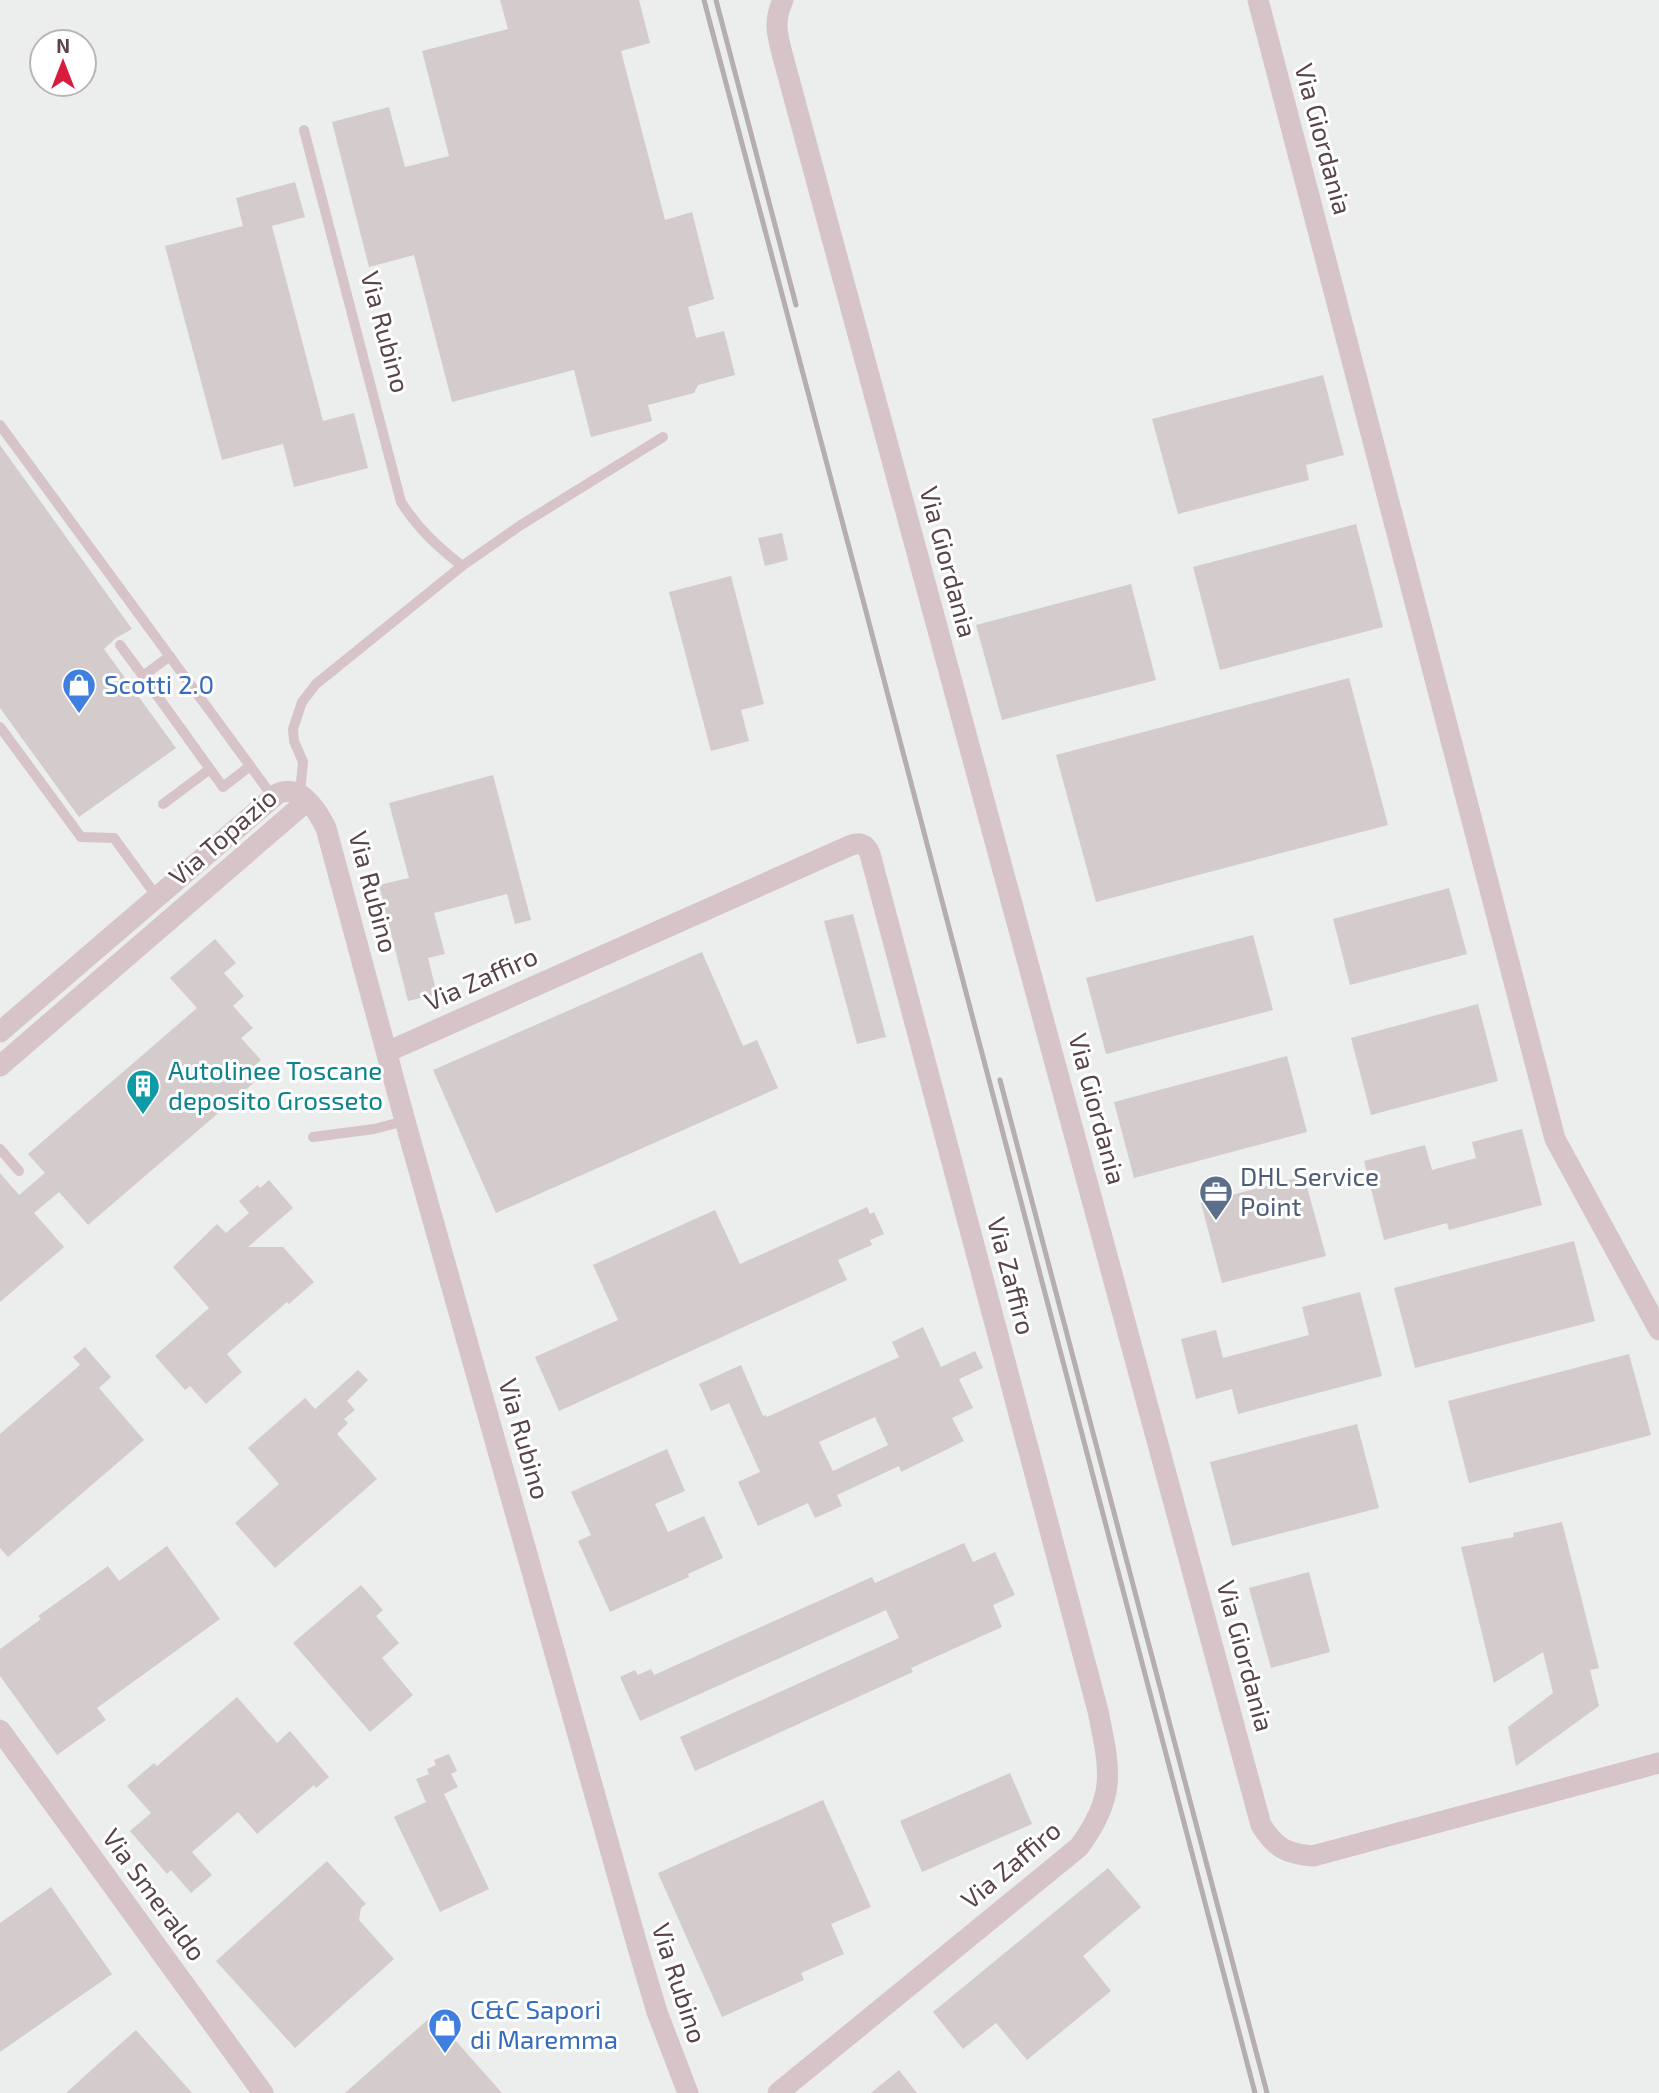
<svg xmlns="http://www.w3.org/2000/svg" width="1659" height="2093" viewBox="0 0 1659 2093" font-family="'Exo 2',sans-serif">
<style>
.building{fill:#d3cbcc;fill-rule:evenodd}
.lines{fill:none;stroke-linecap:round;stroke-linejoin:round}
.service{stroke:#d6c4c9;stroke-width:10}
.minor{stroke:#d6c4c9;stroke-width:21}
.rail{stroke:#b6adae;stroke-width:5}
.labels{text-anchor:middle;stroke-width:6;stroke-linejoin:round;paint-order:stroke}
.street-label{font-size:26px;fill:#584449;stroke:#fff}
.shop-label{font-size:26px;fill:#366cbe;stroke:#fff;text-anchor:start}
.culture-label{font-size:26px;fill:#0d838f;stroke:#fff;text-anchor:start}
.service-label{font-size:26px;fill:#4e5e75;stroke:#fff;text-anchor:start}
</style>
<rect width="100%" height="100%" fill="#ebeeec"/>
<path class="building" d="M500 0H639L650 43 621 51 665 220 692 212 714 299 688 307 696 338 724 331 735 375 698 385 694 393 648 405 652 421 591 437 574 370 452 402 414 255 369 267 332 122 389 107 405 167 449 156 422 51 508 29Z
M295 182 305 217 272 226 323 421 354 413 368 468 294 487 283 444 222 460 165 246 243 226 236 198Z
M1323 375 1344 455 1306 465 1309 480 1178 514 1152 419Z
M0 445 132 629 116 638 104 649 176 748 79 817 0 708Z
M1356 524 1383 627 1220 670 1193 567Z
M782 533 788 560 765 566 758 538Z
M731 576 764 704 741 710 749 741 711 751 669 592Z
M1131 584 1156 680 1002 720 976 625Z
M1349 678 1388 825 1096 902 1056 755Z
M493 775 531 920 515 924 507 894 434 913 445 954 428 958 437 994 408 1001 379 885 409 878 389 803Z
M1449 888 1467 954 1350 985 1333 919Z
M853 914 886 1037 857 1044 824 921Z
M1253 935 1273 1010 1106 1054 1086 978Z
M215 939 236 963 224 973 244 996 233 1006 253 1028 241 1038 261 1060 250 1070 258 1079 88 1225 59 1192 34 1213 64 1247 0 1302V1173L19 1195 45 1173 28 1154 197 1008 170 978Z
M702 952 743 1046 757 1040 778 1088 496 1213 433 1070Z
M1478 1004 1498 1081 1371 1115 1351 1038Z
M1287 1056 1307 1132 1134 1178 1114 1102Z
M1522 1129 1542 1205 1449 1230 1447 1223 1384 1240 1364 1161 1425 1145 1432 1170 1476 1158 1472 1142Z
M1304 1176 1326 1256 1222 1283 1201 1203Z
M269 1180 293 1208 248 1247H283L314 1282 289 1304 287 1302 227 1354 242 1372 206 1404 190 1386 185 1390 155 1356 209 1308 173 1267 217 1224 226 1233 249 1213 239 1201 258 1185 260 1188Z
M867 1207 870 1214 874 1212 884 1234 870 1240 872 1245 838 1260 847 1280 559 1411 535 1357 618 1320 593 1265 715 1210 740 1264Z
M1574 1241 1595 1321 1415 1368 1394 1288Z
M1360 1292 1382 1376 1238 1414 1232 1389 1196 1399 1181 1339 1216 1330 1223 1358 1309 1335 1302 1307Z
M923 1327 941 1367 975 1351 983 1368 959 1379 973 1408 952 1418 964 1441 901 1472 899 1466 837 1495 842 1506 815 1518 808 1503 758 1526 738 1482 760 1472 729 1403 711 1411 699 1384 741 1365 763 1416 766 1415 767 1417 899 1357 892 1342ZM875 1417 888 1445 833 1471 819 1442Z
M85 1347 111 1377 99 1388 144 1440 8 1557 0 1548V1434L80 1365 73 1357Z
M1629 1354 1651 1435 1469 1483 1448 1401Z
M358 1370 368 1380 347 1401 355 1410 344 1419 348 1423 337 1434 377 1479 275 1568 235 1523 279 1484 248 1448 305 1398 315 1409Z
M1357 1424 1379 1508 1232 1546 1210 1462Z
M667 1449 685 1491 655 1504 668 1532 704 1516 723 1558 688 1574 689 1577 610 1612 578 1541 591 1535 571 1492Z
M1562 1522 1599 1668 1590 1670 1599 1706 1516 1766 1508 1727 1553 1693 1543 1652 1494 1683 1461 1547 1514 1537 1513 1533Z
M964 1543 973 1562 995 1552 1015 1595 993 1605 1002 1627 911 1668 913 1672 695 1771 680 1737 899 1638 886 1610 640 1721 620 1677 635 1670 638 1675 651 1669 654 1675 872 1577 875 1583Z
M167 1546 220 1619 97 1708 106 1720 57 1755 0 1676V1649L41 1619 38 1616 108 1566 119 1581Z
M1309 1572 1330 1652 1271 1668 1249 1588Z
M361 1585 383 1610 376 1616 399 1643 382 1658 413 1695 370 1732 293 1643Z
M237 1697 277 1743 290 1731 329 1777 316 1788 314 1785 257 1834 238 1812 192 1852 212 1875 191 1893 171 1870 167 1874 130 1831 151 1813 127 1786 154 1763 157 1766Z
M449 1754 457 1771 451 1774 458 1787 444 1794 489 1889 440 1912 394 1817 426 1802 416 1779 429 1774 427 1769 436 1765 434 1760Z
M1010 1773 1032 1824 922 1872 900 1821Z
M823 1800 871 1907 831 1924 844 1954 801 1973 804 1980 722 2017 658 1873Z
M327 1861 366 1904 361 1908 359 1920 394 1959 295 2048 216 1961Z
M1108 1868 1141 1907 1083 1956 1111 1991 1027 2060 996 2023 963 2049 933 2012Z
M51 1887 112 1974 0 2052V1923Z
M433 2015 502 2093H345Z
M136 2030 192 2093H66L99 2063Z
M899 2070 917 2093H871Z"/>
<g class="lines">
<path class="service" d="M304 130 401 502C419 530 436 545 462 566
M0 425 273 797
M120 645 143 676 170 656
M143 676 223 787 250 766
M0 727 81 837 114 838 157 897
M300 793 303 762 294 741 293 729 302 702 316 684 462 566 521 525 663 437
M163 804 210 769
M313 1137 374 1129 405 1121
M0 1149 19 1171"/>
<path class="minor" d="M783 0C773 22 777 34 783 57L1261 1825C1275 1848 1287 1854 1313 1856L1659 1763
M1258 0 1555 1139 1659 1330
M0 1032 277 794C301 783 317 810 326 828L405 1121 638 1948 657 2012 688 2093
M387 1052 849 846C859 842 866 843 870 854L1098 1711C1110 1770 1117 1796 1079 1847L778 2093
M0 1066 307 801
M0 1730 263 2093"/>
<path class="rail" d="M704 0C890 697 1071 1395 1255 2093
M716 0 796 305
M1000 1080 1267 2093"/>
</g>
<defs>
<g id="shop-pin" transform="scale(1.75)"><path d="M0 17L-7.5 6A9.5 9.5 0 1 1 7.5 6Z" fill="#3f7fe0" stroke="#fff"/><path d="M-5-2.5h2.3a2.7 3.5 0 0 1 5.4 0H5L5.5 6h-11ZM-1.5-2.5h3a1.5 2.3 0 0 0-3 0Z" fill="#fff"/></g>
<g id="building-pin" transform="scale(1.75)"><path d="M0 17L-7.5 6A9.5 9.5 0 1 1 7.5 6Z" fill="#0f9aa8" stroke="#fff"/><path d="M-4-6H4V6H1V3H-1V6H-4ZM-2.5-4.3h1.7v1.8h-1.7ZM.8-4.3h1.7v1.8H.8ZM-2.5-1h1.7V.8h-1.7ZM.8-1h1.7V.8H.8Z" fill="#fff"/></g>
<g id="office-pin" transform="scale(1.75)"><path d="M0 17L-7.5 6A9.5 9.5 0 1 1 7.5 6Z" fill="#5c6f8a" stroke="#fff"/><path d="M-6-3h4V-5.5h4V-3h4V5H-6ZM-1-4.5V-3h2v-1.5ZM-6 0V1H6V0Z" fill="#fff"/></g>
</defs>
<g fill-rule="evenodd">
<use href="#shop-pin" x="79" y="685"/>
<use href="#building-pin" x="143" y="1086"/>
<use href="#office-pin" x="1216" y="1192"/>
<use href="#shop-pin" x="445" y="2025"/>
</g>
<g class="labels">
<g class="street-label">
<text transform="translate(1323 139) rotate(75)" y="9">Via Giordania</text>
<text transform="translate(385 332) rotate(75)" y="9">Via Rubino</text>
<text transform="translate(948 562) rotate(75)" y="9">Via Giordania</text>
<text transform="translate(223 837) rotate(-41)" y="9">Via Topazio</text>
<text transform="translate(373 892) rotate(75)" y="9">Via Rubino</text>
<text transform="translate(481 979) rotate(-24)" y="9">Via Zaffiro</text>
<text transform="translate(1097 1109) rotate(75)" y="9">Via Giordania</text>
<text transform="translate(1011 1276) rotate(75)" y="9">Via Zaffiro</text>
<text transform="translate(524 1439) rotate(74)" y="9">Via Rubino</text>
<text transform="translate(1245 1656) rotate(75)" y="9">Via Giordania</text>
<text transform="translate(1011 1865) rotate(-40)" y="9">Via Zaffiro</text>
<text transform="translate(154 1895) rotate(54)" y="9">Via Smeraldo</text>
<text transform="translate(679 1983) rotate(72)" y="9">Via Rubino</text>
</g>
<g class="shop-label">
<text x="104" y="694">Scotti 2.0</text>
<text x="470" y="2019">C&amp;C Sapori<tspan x="470" dy="30">di Maremma</tspan></text>
</g>
<g class="culture-label">
<text x="168" y="1080">Autolinee Toscane<tspan x="168" dy="30">deposito Grosseto</tspan></text>
</g>
<g class="service-label">
<text x="1240" y="1186">DHL Service<tspan x="1240" dy="30">Point</tspan></text>
</g>
</g>
<g transform="translate(63 63)"><circle r="33" fill="#ffffff" stroke="#bcb4b6" stroke-width="2"/>
<path d="M0-5L12 26L0 18L-12 26Z" fill="#d71c3d"/>
<text y="-10" font-size="19" font-weight="bold" text-anchor="middle" fill="#584449">N</text>
</g>
</svg>
